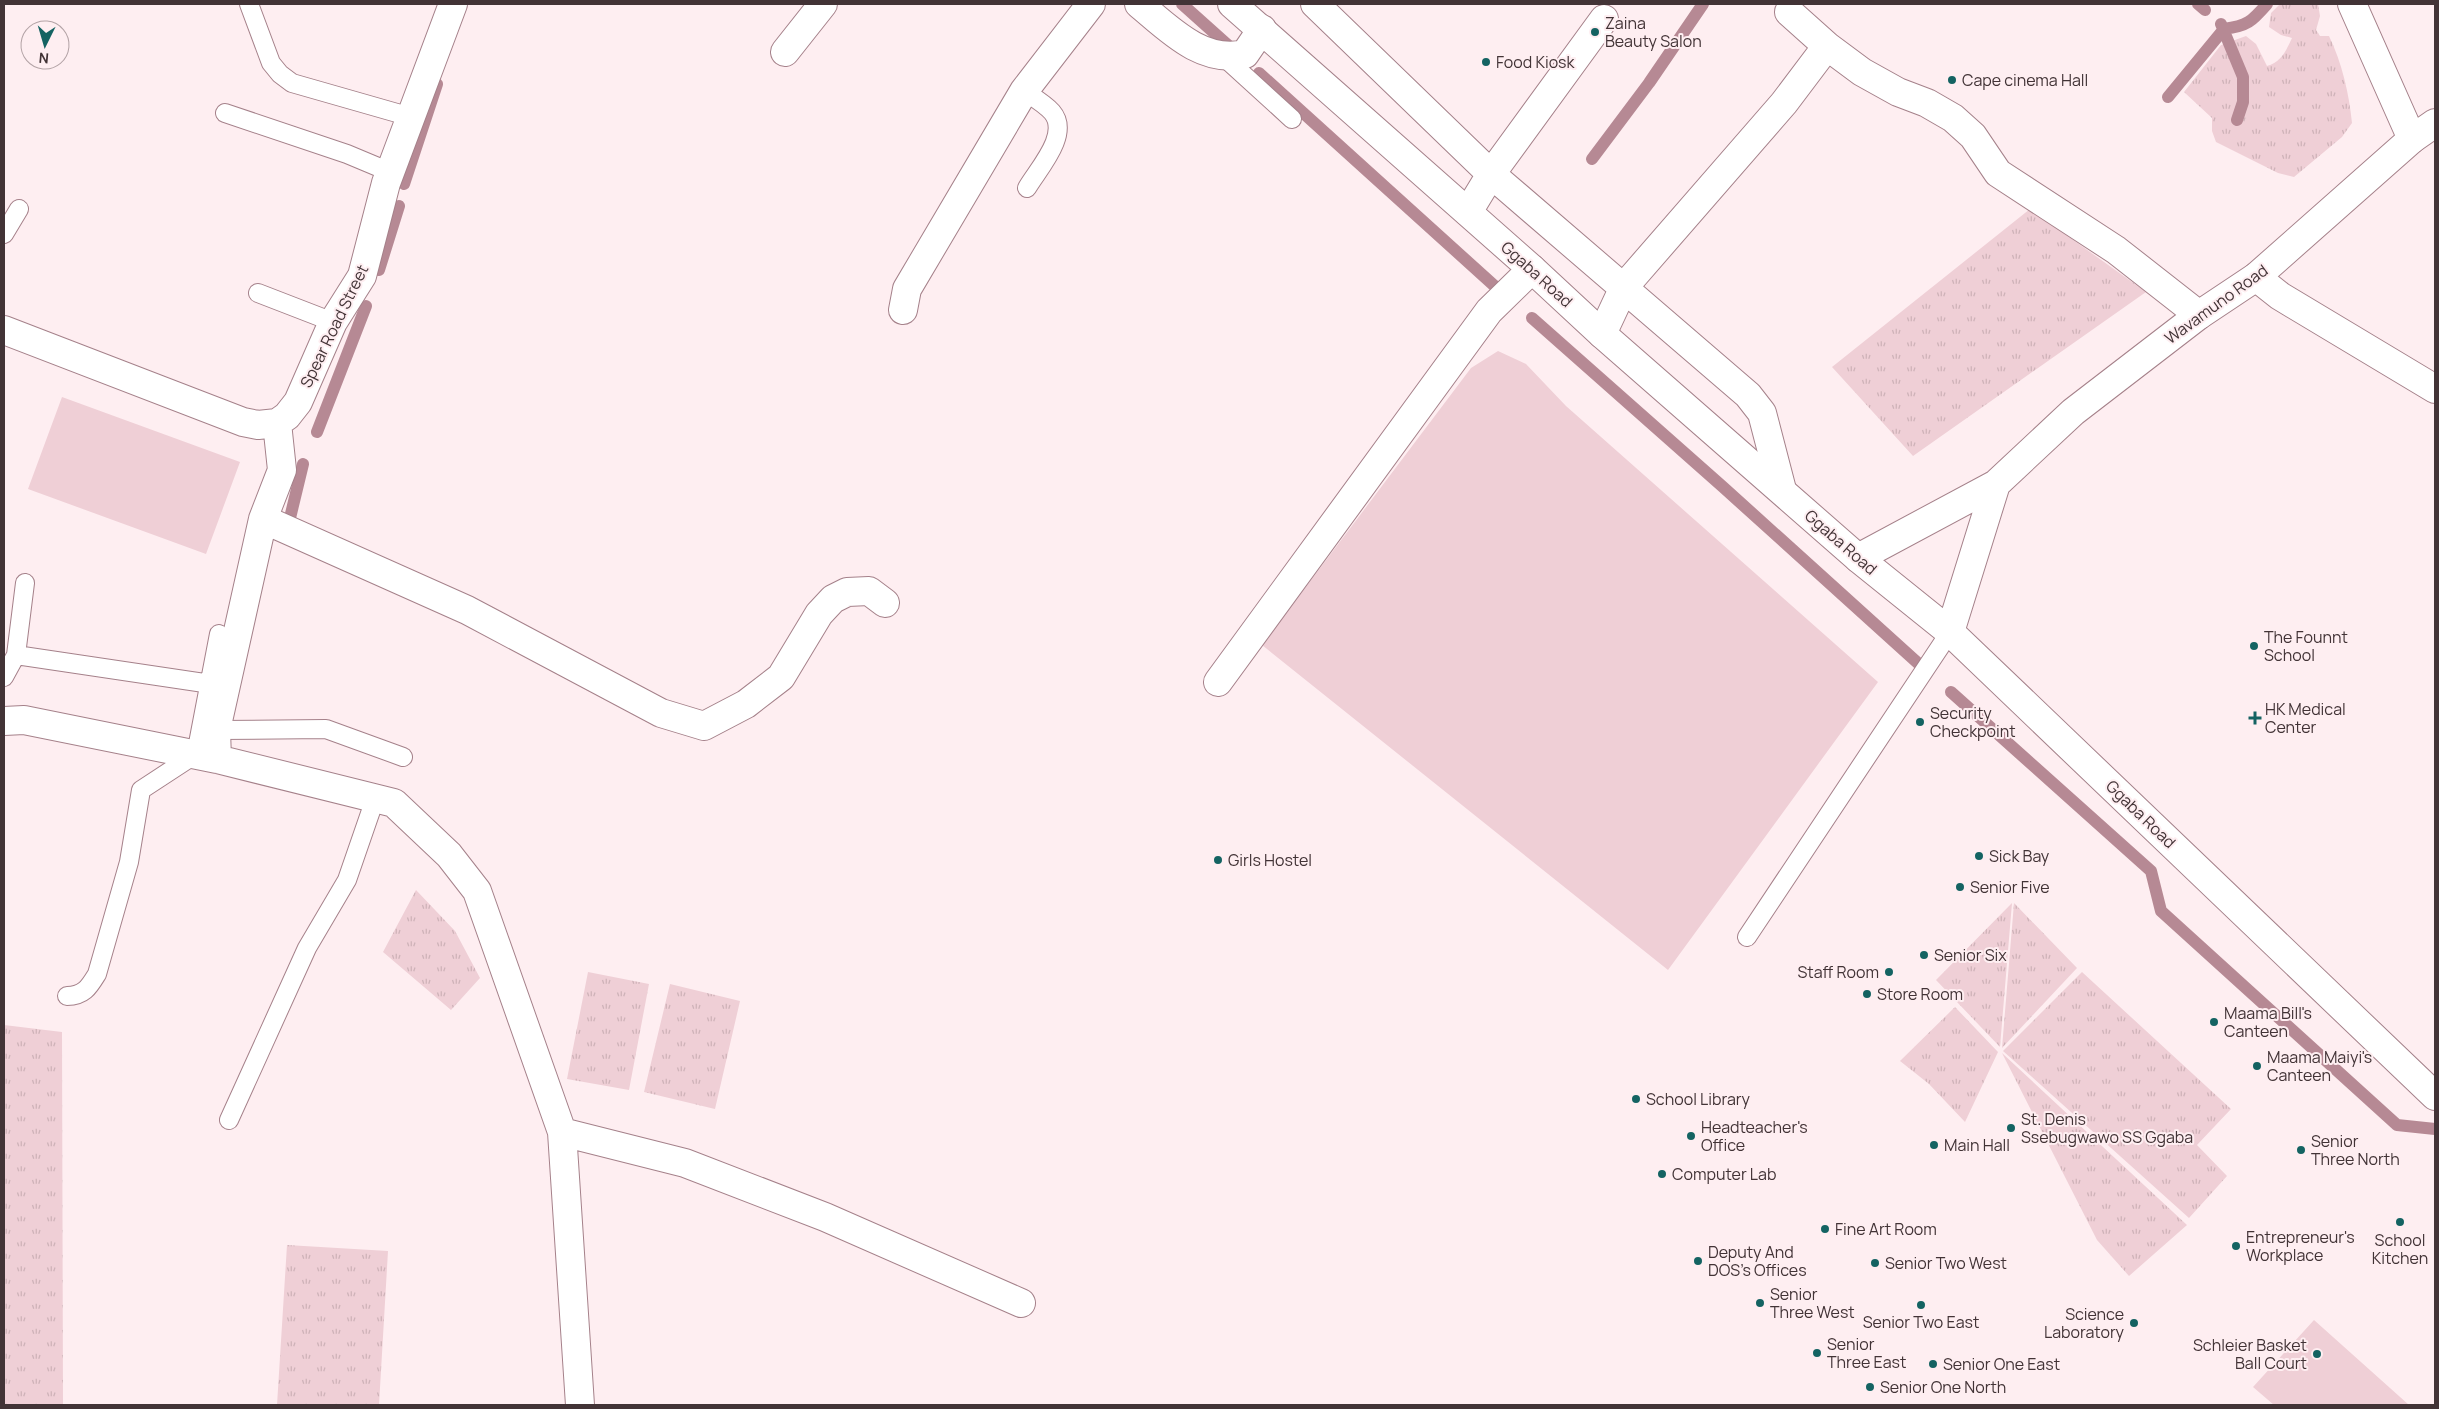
<svg xmlns="http://www.w3.org/2000/svg" width="2439" height="1409" viewBox="0 0 2439 1409" font-family="Manrope,sans-serif">
<style>
.grass{fill:url(#grass-tufts)}
.pitch{fill:#efcfd6}
.lines{fill:none;stroke-linecap:round;stroke-linejoin:round}
.stream{stroke:#b68994;stroke-width:12}
.service-casing{stroke:#a5818a;stroke-width:20}
.minor-casing{stroke:#a5818a;stroke-width:30}
.tertiary-casing{stroke:#a5818a;stroke-width:30}
.secondary-casing{stroke:#a5818a;stroke-width:30}
.service{stroke:#fff;stroke-width:18}
.minor{stroke:#fff;stroke-width:28}
.tertiary{stroke:#fff;stroke-width:28}
.secondary{stroke:#fff;stroke-width:28}
.poi-dot{fill:#146362;stroke:#feeef1;stroke-width:2}
.labels{text-anchor:middle;stroke-width:4;stroke-linejoin:round;paint-order:stroke}
.poi-label{font-size:16px;fill:#423336;stroke:#feeef1;text-anchor:start}
.street-label{font-size:16px;fill:#423336;stroke:#feeef1}
</style>
<defs>
<pattern id="grass-tufts" width="24" height="20" patternUnits="userSpaceOnUse" patternTransform="scale(1.25)"><rect width="24" height="20" fill="#efcfd6"/><path d="M3 7l-1-3M5 7V3M7 7l1-3M15 17l-1-3M17 17v-4M19 17l1-3" fill="none" stroke="#ceb2b8"/></pattern>
</defs>
<rect width="100%" height="100%" fill="#feeef1"/>
<path class="grass" d="M2280 4H2318L2320 16 2316 30 2320 36H2329C2342 63 2349 93 2352 123L2342 137 2294 177 2278 173 2216 142 2212 131V118L2184 92 2221 45 2246 36 2256 44 2267 66C2281 62 2286 51 2292 38L2281 35 2269 27 2271 13Z
M2030 209 2146 292 1913 456 1832 367Z
M416 890 455 931 480 978 451 1010 383 952Z
M2012 903 2000 1047 1936 980Z
M2014 903 2077 968 2002 1048Z
M588 972 649 984 629 1090 567 1079Z
M2082 972 2231 1109 2197 1145 2227 1176 2189 1218 2003 1051Z
M670 984 740 1001 715 1109 644 1092Z
M1955 1007 1998 1052 1965 1122 1929 1084 1900 1061Z
M4 1025 62 1032 63 1405H4Z
M2002 1053 2187 1225 2129 1276 2097 1240Z
M287 1245 388 1251 379 1405H277Z"/>
<path class="pitch" d="M1498 351 1526 364 1566 406 1878 682 1668 970 1262 645 1471 368Z
M62 397 240 462 206 554 28 489Z
M2314 1320 2409 1405H2274L2253 1387Z"/>
<g class="lines">
<path class="stream" d="M1182 4 1230 47
M2198 4 2205 10
M2221 24 2243 77V102L2237 120
M1259 73 1499 290
M2168 97 2224 29C2248 26 2252 21 2267 4
M1592 159 1649 83 1703 4
M404 184 437 84
M379 270 399 206
M1532 318 1723 487 1920 665
M317 432 366 306
M290 518 303 464
M1951 692 2151 871 2161 911 2397 1125 2435 1129"/>
<g class="service-casing">
<path id="service" d="M249 4 271 63 280 74 292 83 411 117
M1224 57 1292 119
M1024 91C1033 97 1045 104 1052 112 1071 134 1038 169 1027 188
M225 113 347 154 390 172
M4 234 19 209
M258 293 333 322
M16 655 211 684
M4 677 16 655 25 583
M216 730 326 729 403 757
M1747 937 1950 632
M67 996C84 996 89 987 97 974L129 862 141 790 196 754 219 634
M229 1120 307 948 347 880 375 799"/>
</g>
<g class="minor-casing">
<path id="minor" d="M1139 4C1169 29 1202 64 1245 54L1262 29
M1315 4 1491 174 1748 395 1762 413 1782 490
M2352 4 2412 139
M1827 46 1862 72 1898 92 1927 103 1953 118 1973 136 1998 173 2116 250 2199 315
M785 52 823 4
M1468 212 1491 174 1604 19
M2256 277 2280 296 2435 389
M903 310 907 289 1024 91 1091 4
M4 330 243 422 258 425 277 423 287 416 298 402 333 322 362 276 386 183 453 4
M1602 334 1624 287 1784 103 1827 46 1789 12
M263 519 467 610 661 713 704 726 746 704 781 677 819 614 833 599 847 592 869 591 885 603
M1218 682 1489 311 1532 269
M4 721 24 720 217 759 394 803 449 855 477 891 562 1132 685 1163 825 1217 1021 1303
M217 759 216 730 263 519 282 470 277 423
M562 1132 580 1405"/>
</g>
<g class="tertiary-casing">
<path id="tertiary" d="M1232 4 1532 269 1602 334 1858 558"/>
</g>
<g class="secondary-casing">
<path id="secondary" d="M2435 123 2412 139 2256 277 2199 315 2073 412 1996 484 1858 558 1950 632 2435 1096
M1950 632 1996 484"/>
</g>
<use href="#service" class="service"/>
<use href="#minor" class="minor"/>
<use href="#tertiary" class="tertiary"/>
<use href="#secondary" class="secondary"/>
</g>
<g class="poi-dot">
<circle cx="1595" cy="32" r="5"/>
<circle cx="1486" cy="62" r="5"/>
<circle cx="1952" cy="80" r="5"/>
<circle cx="2254" cy="646" r="5"/>
<path d="M2252.5 710.5h5v5h5v5h-5v5h-5v-5h-5v-5h5z"/>
<circle cx="1920" cy="722" r="5"/>
<circle cx="1979" cy="856" r="5"/>
<circle cx="1218" cy="860" r="5"/>
<circle cx="1960" cy="887" r="5"/>
<circle cx="1924" cy="955" r="5"/>
<circle cx="1889" cy="972" r="5"/>
<circle cx="1867" cy="994" r="5"/>
<circle cx="2214" cy="1022" r="5"/>
<circle cx="2257" cy="1066" r="5"/>
<circle cx="1636" cy="1099" r="5"/>
<circle cx="2011" cy="1128" r="5"/>
<circle cx="1691" cy="1136" r="5"/>
<circle cx="1934" cy="1145" r="5"/>
<circle cx="2301" cy="1150" r="5"/>
<circle cx="1662" cy="1174" r="5"/>
<circle cx="2400" cy="1222" r="5"/>
<circle cx="1825" cy="1229" r="5"/>
<circle cx="2236" cy="1246" r="5"/>
<circle cx="1698" cy="1261" r="5"/>
<circle cx="1875" cy="1263" r="5"/>
<circle cx="1760" cy="1303" r="5"/>
<circle cx="1921" cy="1305" r="5"/>
<circle cx="2134" cy="1323" r="5"/>
<circle cx="1817" cy="1353" r="5"/>
<circle cx="2317" cy="1354" r="5"/>
<circle cx="1933" cy="1364" r="5"/>
<circle cx="1870" cy="1387" r="5"/>
</g>
<g class="labels">
<g class="poi-label">
<text x="1605" y="29">Zaina<tspan x="1605" dy="18">Beauty Salon</tspan></text>
<text x="1496" y="68">Food Kiosk</text>
<text x="1962" y="86">Cape cinema Hall</text>
<text x="2264" y="643">The Founnt<tspan x="2264" dy="18">School</tspan></text>
<text x="2265" y="715">HK Medical<tspan x="2265" dy="18">Center</tspan></text>
<text x="1930" y="719">Security<tspan x="1930" dy="18">Checkpoint</tspan></text>
<text x="1989" y="862">Sick Bay</text>
<text x="1228" y="866">Girls Hostel</text>
<text x="1970" y="893">Senior Five</text>
<text x="1934" y="961">Senior Six</text>
<text x="1879" y="978" text-anchor="end">Staff Room</text>
<text x="1877" y="1000">Store Room</text>
<text x="2224" y="1019">Maama Bill's<tspan x="2224" dy="18">Canteen</tspan></text>
<text x="2267" y="1063">Maama Maiyi's<tspan x="2267" dy="18">Canteen</tspan></text>
<text x="1646" y="1105">School Library</text>
<text x="2021" y="1125">St. Denis<tspan x="2021" dy="18">Ssebugwawo SS Ggaba</tspan></text>
<text x="1701" y="1133">Headteacher's<tspan x="1701" dy="18">Office</tspan></text>
<text x="2311" y="1147">Senior<tspan x="2311" dy="18">Three North</tspan></text>
<text x="1944" y="1151">Main Hall</text>
<text x="1672" y="1180">Computer Lab</text>
<text x="1835" y="1235">Fine Art Room</text>
<text x="2246" y="1243">Entrepreneur's<tspan x="2246" dy="18">Workplace</tspan></text>
<text x="2400" y="1246" text-anchor="middle">School<tspan x="2400" dy="18">Kitchen</tspan></text>
<text x="1708" y="1258">Deputy And<tspan x="1708" dy="18">DOS's Offices</tspan></text>
<text x="1885" y="1269">Senior Two West</text>
<text x="1770" y="1300">Senior<tspan x="1770" dy="18">Three West</tspan></text>
<text x="2124" y="1320" text-anchor="end">Science<tspan x="2124" dy="18">Laboratory</tspan></text>
<text x="1921" y="1328" text-anchor="middle">Senior Two East</text>
<text x="1827" y="1350">Senior<tspan x="1827" dy="18">Three East</tspan></text>
<text x="2307" y="1351" text-anchor="end">Schleier Basket<tspan x="2307" dy="18">Ball Court</tspan></text>
<text x="1943" y="1370">Senior One East</text>
<text x="1880" y="1393">Senior One North</text>
</g>
<g class="street-label">
<text transform="translate(1537 274) rotate(42)" y="6">Ggaba Road</text>
<text transform="translate(2216 304) rotate(-36)" y="6">Wavamuno Road</text>
<text transform="translate(334 326) rotate(-64)" y="6">Spear Road Street</text>
<text transform="translate(1841 542) rotate(41)" y="6">Ggaba Road</text>
<text transform="translate(2141 814) rotate(44)" y="6">Ggaba Road</text>
</g>
</g>
<rect width="2439" height="1409" fill="none" stroke="#423336" stroke-width="10"/>
<g transform="translate(45 45) rotate(185)"><circle r="24" fill="#feeef1" stroke="#b3a3a6"/>
<path d="M0-4L9 19L0 12L-9 19Z" fill="#146362"/>
<text y="-8" font-size="14" font-weight="bold" text-anchor="middle" fill="#423336">N</text>
</g>
</svg>
